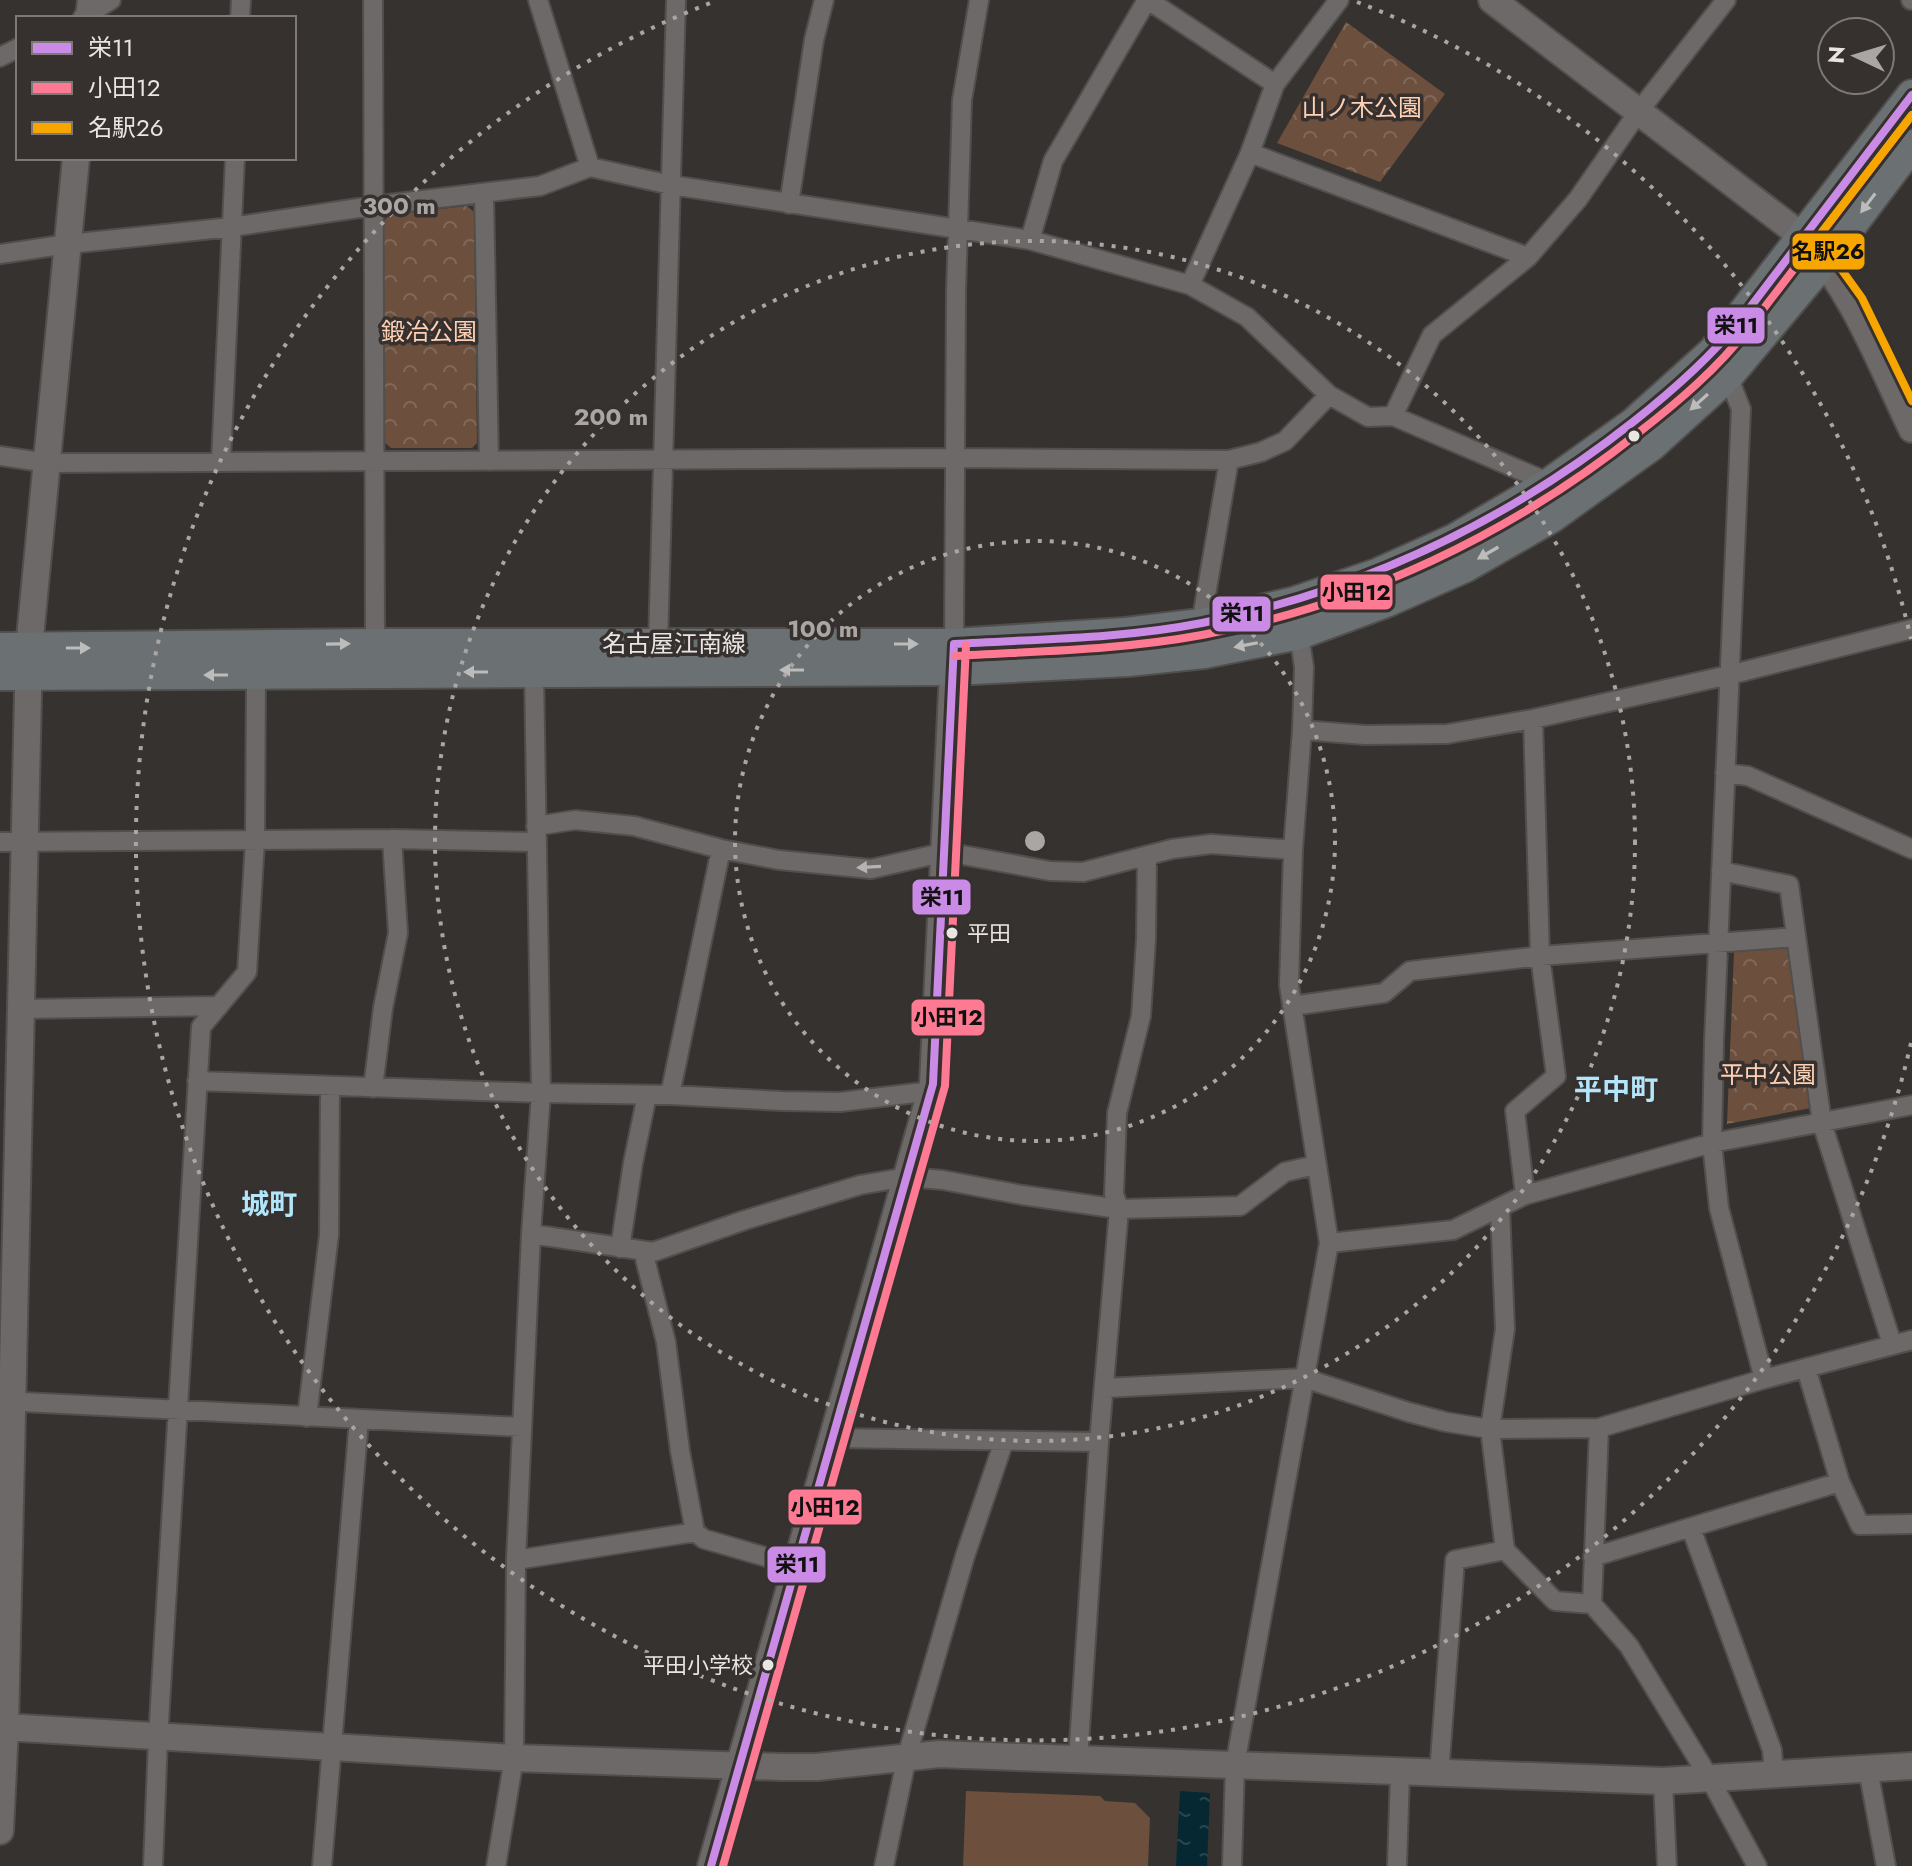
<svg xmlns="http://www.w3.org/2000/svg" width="1912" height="1866" viewBox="0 0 1912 1866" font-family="Jost,'Noto Sans JP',sans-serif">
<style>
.green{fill:#6d4f3d}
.forest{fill:url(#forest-crowns)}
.water{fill:url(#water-ripples)}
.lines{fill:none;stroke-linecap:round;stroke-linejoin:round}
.street-casing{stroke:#514f4d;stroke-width:22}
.secondary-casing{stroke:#514f4d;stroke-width:30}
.primary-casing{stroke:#514f4d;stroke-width:34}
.street{stroke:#6c6968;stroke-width:18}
.secondary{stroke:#6c6968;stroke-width:26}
.primary{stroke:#6b7172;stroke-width:30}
.bus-1-casing{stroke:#36312f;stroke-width:14}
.bus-2-casing{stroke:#36312f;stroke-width:14}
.bus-3-casing{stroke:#36312f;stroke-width:14}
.bus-1{stroke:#ca8be6;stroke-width:8}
.bus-2{stroke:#fe7a93;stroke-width:8}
.bus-3{stroke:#f7a600;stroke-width:8}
.oneway{fill:#bcbcbb}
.oneway2{fill:#b6b3b2}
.ring{fill:none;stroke:#a9a6a4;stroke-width:4;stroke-dasharray:4 8}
.bus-dot{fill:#e8e5e3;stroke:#36312f;stroke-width:3}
.labels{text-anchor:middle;stroke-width:7;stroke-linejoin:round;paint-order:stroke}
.bus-label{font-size:22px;fill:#e8e5e3;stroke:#36312f;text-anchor:start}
.park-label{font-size:24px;fill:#ffd1b4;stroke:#36312f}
.street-label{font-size:24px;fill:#e8e5e3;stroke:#36312f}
.quarter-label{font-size:28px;font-weight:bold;fill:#b2e6fb;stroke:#36312f}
.centre{fill:#a9a6a4;stroke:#36312f;stroke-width:4}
.ring-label{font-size:24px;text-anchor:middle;font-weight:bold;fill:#a9a6a4;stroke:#36312f;stroke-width:7;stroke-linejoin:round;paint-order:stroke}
.line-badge{stroke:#36312f;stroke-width:3}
.pale-badge-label{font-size:22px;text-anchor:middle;font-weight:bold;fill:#111}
</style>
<defs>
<pattern id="forest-crowns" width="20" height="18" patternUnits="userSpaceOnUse" patternTransform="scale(2)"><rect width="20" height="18" fill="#6d4f3d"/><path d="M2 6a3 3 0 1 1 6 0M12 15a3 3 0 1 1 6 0" fill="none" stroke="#826859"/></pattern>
<pattern id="water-ripples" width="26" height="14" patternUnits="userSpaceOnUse" patternTransform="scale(2)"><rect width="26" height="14" fill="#062833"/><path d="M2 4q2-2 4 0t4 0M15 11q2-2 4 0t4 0" fill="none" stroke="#2a4750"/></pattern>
</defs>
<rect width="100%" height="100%" fill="#353230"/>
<path class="green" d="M966 1791 1100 1796 1105 1801 1135 1803 1150 1818 1148 1866H963Z"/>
<path class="forest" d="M1346 22 1445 94 1380 182 1277 143Z
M467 206 474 212 477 443 472 448H391L383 441V222L389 215Z
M1788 946 1811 1108 1727 1124 1734 952Z"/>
<path class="water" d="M1180 1791 1210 1793 1207 1866H1176Z"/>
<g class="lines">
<g class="street-casing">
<path id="street" d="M373 0 375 644
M538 0 590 167
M1148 0 1275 84
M1911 0H1912
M83 17 111 0
M240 18 241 0
M0 57 18 48
M1250 153 1528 257
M484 193 489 461
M789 204 814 40 824 0
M1030 240 1053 161 1147 0
M0 254 68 244 232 227 372 206 540 186 590 167 671 185 1030 240 1190 285 1247 317 1329 395 1368 417 1393 416 1432 335 1528 257 1578 199 1639 111 1726 0
M1190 285 1250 153 1275 84 1339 0
M1728 376 1741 409 1714 1041 1712 1143 1719 1208 1764 1379
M1393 416 1550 483
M0 456 48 463 956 458 1229 460 1261 452 1285 441 1329 395
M221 461 235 158
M1201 624 1229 460
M658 644 676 0
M954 644 956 292 962 100 979 0
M1302 730 1365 735 1447 734 1533 719 1729 675 1912 629
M1725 773 1748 776 1912 849
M536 826 575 820 634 826 721 849 779 860 871 869 946 852 1050 871 1083 872 1172 849 1211 844 1293 850
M0 842 392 839 535 842
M1721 871 1789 885 1822 1123 1892 1344
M1292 1006 1384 993 1410 971 1540 956 1796 937
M22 1009 219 1006
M197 1081 541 1093 670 1095 782 1101 840 1102 932 1091
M373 1088 383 1008 398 933 392 839
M670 1095 721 849
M1525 1195 1515 1111 1556 1076 1540 956 1533 719
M1500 1208 1505 1329 1490 1429 1505 1550 1555 1601 1592 1604
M531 1234 653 1252 745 1220 860 1185 907 1177 943 1180 1022 1195 1119 1209 1240 1206 1285 1172 1316 1165
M1329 1243 1453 1230 1525 1195 1712 1143 1912 1105
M620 1248 633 1163 647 1095
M643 1251 666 1342 680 1451 695 1532
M1806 1368 1840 1482 1860 1525 1912 1524
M1105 1388 1304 1378 1408 1412 1446 1422 1490 1429 1599 1428 1764 1379 1912 1340
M3 1401 522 1427
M307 1417 329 1235 330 1086
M1599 1428 1592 1604 1629 1646 1710 1779 1757 1866
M833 1438 1099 1442
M1691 1528 1772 1750 1774 1775
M1593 1557 1840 1482
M516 1560 695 1532 704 1539 797 1566
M1078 1759 1099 1442 1119 1209 1114 1194 1117 1113 1141 1016 1146 939 1147 856
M1868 1769 1886 1866
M1439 1774 1455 1560 1505 1550
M1663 1781 1667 1866
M153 1866 158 1738 201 1027 247 972 255 841 256 675
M322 1866 359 1419
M496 1866 514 1758 516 1560 531 1234 541 1093 534 672
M884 1866 907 1756 965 1556 1004 1441
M1232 1866 1235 1765 1329 1243 1289 985 1293 850 1302 730 1304 667 1299 634
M1397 1866 1400 1773"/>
</g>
<g class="secondary-casing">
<path id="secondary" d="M1492 0 1803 237C1854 291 1880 363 1912 429
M89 18 91 0
M5 1727 514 1758 782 1767H817L939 1754 1663 1781 1912 1766
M0 1831 5 1727 29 648 76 158
M711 1866 933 1084 954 651"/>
</g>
<g class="primary-casing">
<path id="primary" d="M0 648 375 644H954L1126 633 1201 624 1295 602 1377 574 1455 539 1550 483 1634 423 1713 352 1912 95
M0 675 954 670 1128 661 1204 653 1299 634 1386 602 1465 567 1552 517 1652 445 1728 376 1825 260 1912 145"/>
</g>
<use href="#street" class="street"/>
<use href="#secondary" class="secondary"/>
<use href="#primary" class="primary"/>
<g class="bus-1-casing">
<path id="bus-1" d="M954 644C1036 639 1121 639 1202 623 1361 591 1506 522 1633 422 1671 392 1708 360 1739 322L1912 95
M711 1866 933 1084 954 644"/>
</g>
<g class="bus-2-casing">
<path id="bus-2" d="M955 656C1037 651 1121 650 1202 635 1362 605 1511 534 1638 433 1678 402 1717 369 1748 329L1912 115
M723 1866 945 1086 966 645"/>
</g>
<g class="bus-3-casing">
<path id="bus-3" d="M1912 115 1818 237 1862 298 1912 401"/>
</g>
<use href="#bus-1" class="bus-1"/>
<use href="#bus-2" class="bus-2"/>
<use href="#bus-3" class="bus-3"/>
</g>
<defs><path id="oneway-solid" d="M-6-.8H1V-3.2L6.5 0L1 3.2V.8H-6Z" transform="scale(2)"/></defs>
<g class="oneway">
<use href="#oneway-solid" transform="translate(1868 203) rotate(127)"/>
<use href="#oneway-solid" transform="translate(1699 402) rotate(138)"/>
<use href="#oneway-solid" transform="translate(1488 553) rotate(150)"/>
<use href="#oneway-solid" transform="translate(338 644) rotate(-1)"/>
<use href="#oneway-solid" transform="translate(906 644)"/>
<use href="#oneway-solid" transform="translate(1246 645) rotate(169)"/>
<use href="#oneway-solid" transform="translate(78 648)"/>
<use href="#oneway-solid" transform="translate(792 670) rotate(180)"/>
<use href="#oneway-solid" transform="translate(476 672) rotate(-180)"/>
<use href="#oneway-solid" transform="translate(216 675) rotate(180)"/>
</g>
<use class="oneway2" href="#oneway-solid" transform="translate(869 867) rotate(177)"/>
<g class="ring">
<circle cx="1035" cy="841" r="300"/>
<circle cx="1035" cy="841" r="600"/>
<path d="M1911 1043A899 899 0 1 1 713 2M1357 2A899 899 0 0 1 1911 639"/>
</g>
<g class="bus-dot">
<circle cx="1634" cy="436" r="7"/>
<circle cx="952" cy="933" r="7"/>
<circle cx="768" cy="1665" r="7"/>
</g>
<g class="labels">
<g class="bus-label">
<text x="967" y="941">平田</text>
<text x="753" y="1673" text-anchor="end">平田小学校</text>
</g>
<g class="park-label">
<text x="1362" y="116">山ノ木公園</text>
<text x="429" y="340">鍛冶公園</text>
<text x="1768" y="1083">平中公園</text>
</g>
<g class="street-label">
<text x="674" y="652">名古屋江南線</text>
</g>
<g class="quarter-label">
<text x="1616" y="1099">平中町</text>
<text x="269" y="1214">城町</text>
</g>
</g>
<circle cx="1035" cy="841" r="12" class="centre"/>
<g class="ring-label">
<text x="399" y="214">300 m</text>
<text x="611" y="425">200 m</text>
<text x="823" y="637">100 m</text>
</g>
<g class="line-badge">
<rect x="1791" y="232" width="75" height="39" rx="8" fill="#f7a600"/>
<rect x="1706" y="306" width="60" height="39" rx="8" fill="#ca8be6"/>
<rect x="1319" y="573" width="75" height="38" rx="8" fill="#fe7a93"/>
<rect x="1211" y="595" width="61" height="38" rx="8" fill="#ca8be6"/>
<rect x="911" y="878" width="61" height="38" rx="8" fill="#ca8be6"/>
<rect x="910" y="998" width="76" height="39" rx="8" fill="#fe7a93"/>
<rect x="787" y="1488" width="76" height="38" rx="8" fill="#fe7a93"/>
<rect x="766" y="1545" width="61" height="39" rx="8" fill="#ca8be6"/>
</g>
<g class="pale-badge-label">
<text x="1828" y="259">名駅26</text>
<text x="1736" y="333">栄11</text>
<text x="1356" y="600">小田12</text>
<text x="1242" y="621">栄11</text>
<text x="942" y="905">栄11</text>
<text x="948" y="1025">小田12</text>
<text x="825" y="1515">小田12</text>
<text x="797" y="1572">栄11</text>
</g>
<rect x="16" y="16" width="280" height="144" fill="#36312f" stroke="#7d7977" stroke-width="2"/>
<rect x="32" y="42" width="40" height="12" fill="#ca8be6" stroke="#7d7977" stroke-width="2"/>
<text x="88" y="56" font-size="24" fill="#e8e5e3">栄11</text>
<rect x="32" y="82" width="40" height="12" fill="#fe7a93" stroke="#7d7977" stroke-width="2"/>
<text x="88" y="96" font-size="24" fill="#e8e5e3">小田12</text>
<rect x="32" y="122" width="40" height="12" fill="#f7a600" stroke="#7d7977" stroke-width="2"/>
<text x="88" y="136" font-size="24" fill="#e8e5e3">名駅26</text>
<g transform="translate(1856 56) rotate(274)"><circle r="38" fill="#36312f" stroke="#7d7977" stroke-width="2"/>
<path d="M0-6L14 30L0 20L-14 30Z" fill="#a9a6a4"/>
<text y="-12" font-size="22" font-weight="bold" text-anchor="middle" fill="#e8e5e3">N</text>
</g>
</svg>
